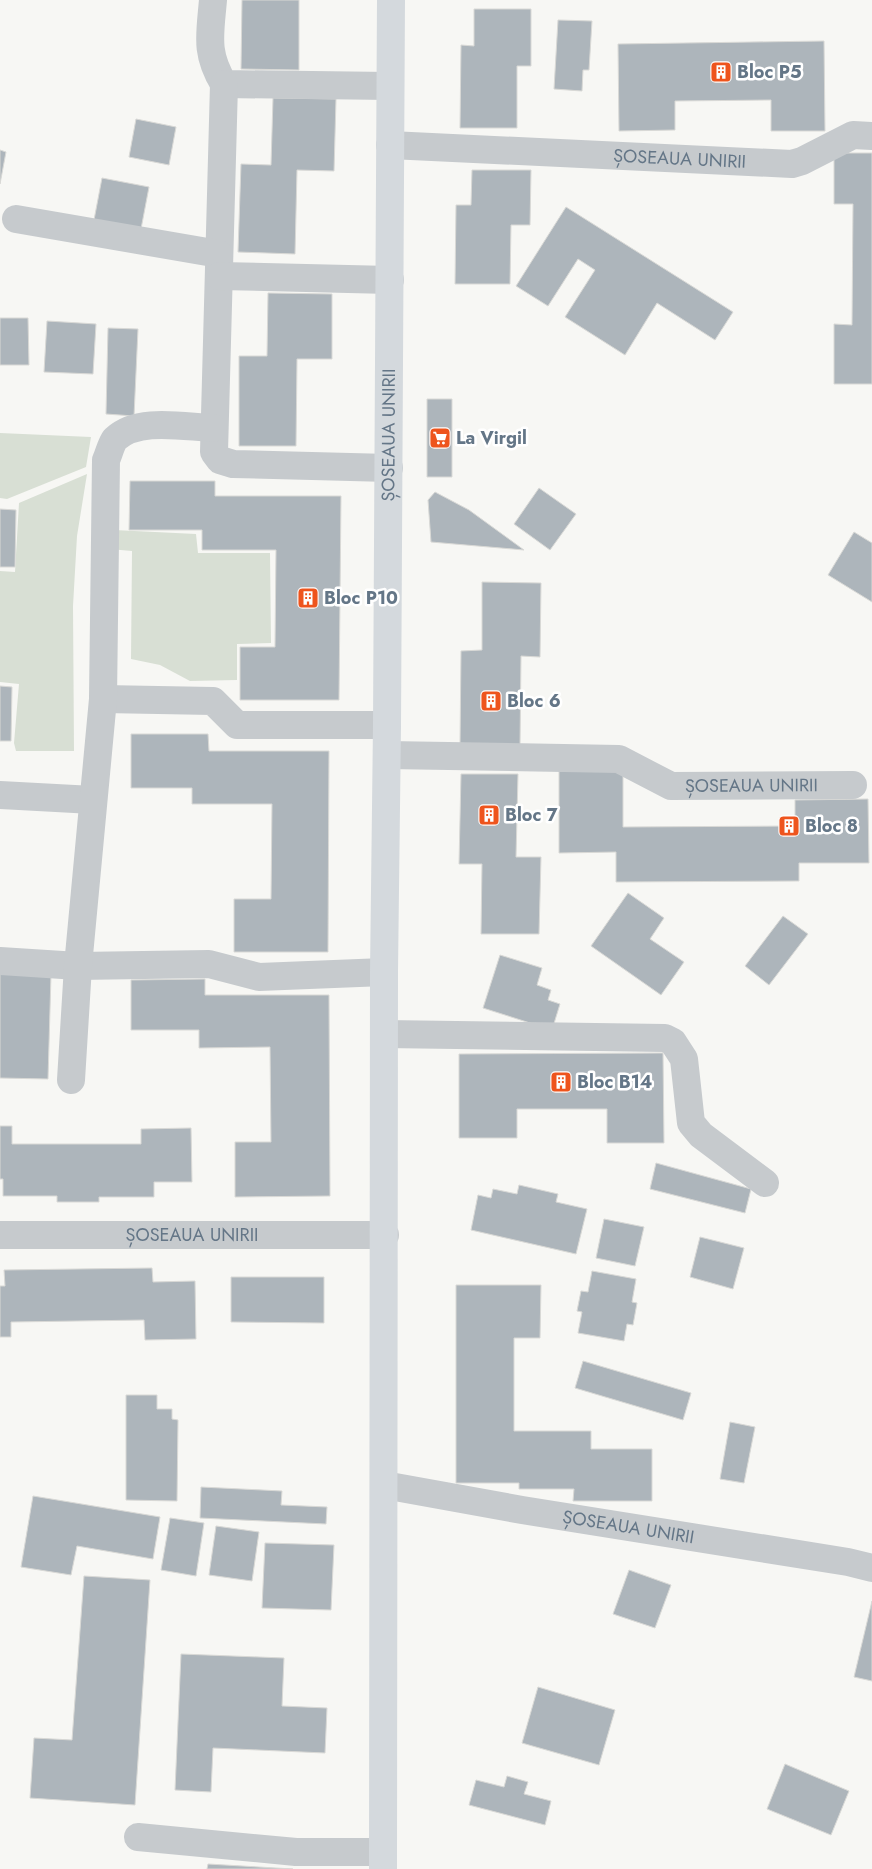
<svg xmlns="http://www.w3.org/2000/svg" width="872" height="1869" viewBox="0 0 872 1869" font-family="Jost,sans-serif">
<style>
.green{fill:#d8dfd4}
.building{fill:#adb5bb;stroke:#d9d9d6}
.lines{fill:none;stroke-linecap:round;stroke-linejoin:round}
.minor{stroke:#c6cacd;stroke-width:28}
.major{stroke:#d4d9dd;stroke-width:28}
.labels{text-anchor:middle;stroke-width:5;stroke-linejoin:round;paint-order:stroke}
.poi-label{font-size:18px;font-weight:bold;fill:#647687;stroke:#fff;text-anchor:start}
.street-label{font-size:18px;fill:#647687;stroke:#fff}
</style>
<rect width="100%" height="100%" fill="#f7f7f4"/>
<path class="green" d="M0 433 91 437 86 467 7 499 0 498Z
M87 474 77 536 73 606 74 751H16L14 743 19 684 0 682V571L15 572 19 503Z
M114 530 196 534 198 553H270L271 643 237 644V680L190 681 160 665 131 659 132 551 109 549Z"/>
<path class="building" d="M242 0H299V70L241 69Z
M474 9H531V66H517V128H460L461 45 474 46Z
M558 20 592 21 589 70H583L582 91 554 89Z
M824 41 825 131H771V100L675 101V130L619 131 618 44Z
M273 98 336 99 334 171 297 170 295 254 238 252 241 164 271 165Z
M136 119 176 127 169 165 129 157Z
M0 150 6 152 0 184Z
M834 153H872V384H834V324L852 325 853 204H834Z
M472 170H531L530 225H511L510 284H455L456 205H471Z
M102 178 149 187 141 229 94 220Z
M566 207 733 312 715 340 657 303 625 355 565 317 595 270 578 259 548 306 516 286Z
M268 293 332 294V359H297L296 446H239V356H267Z
M0 318H28L29 365H0Z
M47 321 96 324 93 374 44 372Z
M108 328 138 329 134 416 106 414Z
M427 399H452V477H427Z
M130 481H215V496H341L339 700H240V647H275L276 550H202V530H129Z
M539 488 576 514 550 550 514 524Z
M435 492 469 510 524 550 431 542 428 500Z
M0 509 16 510 15 567H0Z
M854 532 872 543V602L828 575Z
M482 582 541 583 540 657 521 656 520 745H460L461 651 482 650Z
M0 686 12 687 11 741H0Z
M131 734H208L209 751H329L328 952H234V899H271L272 804H192V788H131Z
M559 771H623V827L795 826V800L868 799 869 863H799V881L616 882V852L559 853Z
M461 774H518L516 857H541L539 934H481L482 864H459Z
M628 893 664 918 650 939 684 962 661 995 591 946Z
M783 916 808 934 769 985 745 966Z
M500 955 542 968 537 985 551 990 548 1000 560 1004 552 1030 483 1008Z
M0 973 51 975 48 1079 0 1078Z
M205 979V995H329L330 1196 235 1197V1142H271L270 1047 199 1048V1030H131V980Z
M663 1053 664 1143H607V1109H517V1138H459V1054Z
M0 1126H12V1144H141V1129L191 1128 192 1182H154V1197H99V1202H57V1196H3V1179H0Z
M656 1163 751 1189 745 1213 650 1189Z
M519 1185 558 1194 556 1202 587 1209 576 1254 471 1230 478 1195 491 1198 493 1189 517 1194Z
M604 1219 644 1227 635 1266 596 1258Z
M700 1237 744 1248 733 1289 690 1277Z
M152 1268 153 1282 195 1281 196 1339 145 1340 144 1320 11 1322V1337H0V1286H5L4 1270Z
M592 1271 636 1279 632 1302 637 1303 633 1325 627 1324 624 1341 578 1333 582 1312 577 1311 581 1291 588 1292Z
M231 1277H324V1323L231 1322Z
M456 1285H541L540 1338H514V1431H591V1449H652V1501H573L574 1489H519V1483H456Z
M583 1361 691 1393 683 1420 575 1388Z
M126 1395H157V1409H172V1419L178 1420 177 1501 126 1500Z
M730 1422 755 1427 744 1483 720 1479Z
M201 1487 282 1491 281 1505 327 1507 326 1524 200 1518Z
M33 1496 160 1517 153 1559 77 1546 71 1575 21 1567Z
M170 1518 204 1523 196 1576 161 1570Z
M216 1526 259 1532 252 1581 209 1575Z
M265 1543 334 1545 331 1610 262 1608Z
M629 1570 671 1585 655 1628 613 1614Z
M84 1576 150 1580 135 1805 30 1798 34 1738 72 1740Z
M872 1601V1681L854 1677Z
M181 1654 284 1658 282 1706 327 1708 325 1753 213 1748 211 1792 175 1790Z
M538 1687 615 1710 599 1765 522 1743Z
M785 1764 849 1791 831 1835 767 1809Z
M507 1776 528 1782 524 1794 551 1801 545 1825 469 1805 476 1780 504 1787Z
M208 1864 293 1869H207Z"/>
<g class="lines">
<g class="minor">
<path d="M213 0C210 35 205 53 224 84L390 86"/>
<path d="M224 84 214 452 220 460 233 464 389 468"/>
<path id="s1" d="M390 145 792 164 802 161 853 135 872 136"/>
<path d="M16 219 219 254"/>
<path d="M219 276 390 280"/>
<path d="M103 699 213 701 237 725H387"/>
<path id="s2" d="M387 755 619 759 671 786 853 785"/>
<path d="M0 795 93 800"/>
<path d="M0 961 78 966 209 964 259 977 384 972"/>
<path d="M384 1034 665 1038 673 1042 684 1059 691 1123 701 1135 765 1183"/>
<path d="M71 1080 78 966 103 699 106 460C109 454 111 444 115 439 138 417 184 427 213 428"/>
<path id="s3" d="M0 1235H385"/>
<path id="s4" d="M384 1485 522 1510 848 1562 872 1568"/>
<path d="M138 1837 296 1852H383"/>
</g>
<path class="major" id="s5" d="M383 1869 384 972 387 725 391 0"/>
</g>
<defs>
<g id="building-square" transform="scale(1.125)"><rect x="-9" y="-9" width="18" height="18" rx="4" fill="#ee541d" stroke="#fff"/><path d="M-4-6H4V6H1V3H-1V6H-4ZM-2.5-4.3h1.7v1.8h-1.7ZM.8-4.3h1.7v1.8H.8ZM-2.5-1h1.7V.8h-1.7ZM.8-1h1.7V.8H.8Z" fill="#fff"/></g>
<g id="supermarket-square" transform="scale(1.125)"><rect x="-9" y="-9" width="18" height="18" rx="4" fill="#ee541d" stroke="#fff"/><path d="M-6-5.5h2.5l.6 2H6L4.5 2H-2.5L-4.4-4H-6ZM-1.5 3.2a1.3 1.3 0 1 0 .1 0ZM3 3.2a1.3 1.3 0 1 0 .1 0Z" fill="#fff"/></g>
</defs>
<g fill-rule="evenodd">
<use href="#building-square" x="721" y="72"/>
<use href="#supermarket-square" x="440" y="438"/>
<use href="#building-square" x="308" y="598"/>
<use href="#building-square" x="491" y="701"/>
<use href="#building-square" x="489" y="815"/>
<use href="#building-square" x="789" y="826"/>
<use href="#building-square" x="561" y="1082"/>
</g>
<g class="labels">
<g class="poi-label">
<text x="737" y="78">Bloc P5</text>
<text x="456" y="444">La Virgil</text>
<text x="324" y="604">Bloc P10</text>
<text x="507" y="707">Bloc 6</text>
<text x="505" y="821">Bloc 7</text>
<text x="805" y="832">Bloc 8</text>
<text x="577" y="1088">Bloc B14</text>
</g>
<g class="street-label">
<text dy="6" stroke="none"><textPath href="#s1" startOffset="290">ȘOSEAUA UNIRII</textPath></text>
<text dy="6" stroke="none"><textPath href="#s5" startOffset="1434">ȘOSEAUA UNIRII</textPath></text>
<text dy="6" stroke="none"><textPath href="#s2" startOffset="371">ȘOSEAUA UNIRII</textPath></text>
<text dy="6" stroke="none"><textPath href="#s3" startOffset="192">ȘOSEAUA UNIRII</textPath></text>
<text dy="6" stroke="none"><textPath href="#s4" startOffset="248">ȘOSEAUA UNIRII</textPath></text>
</g>
</g>
</svg>
